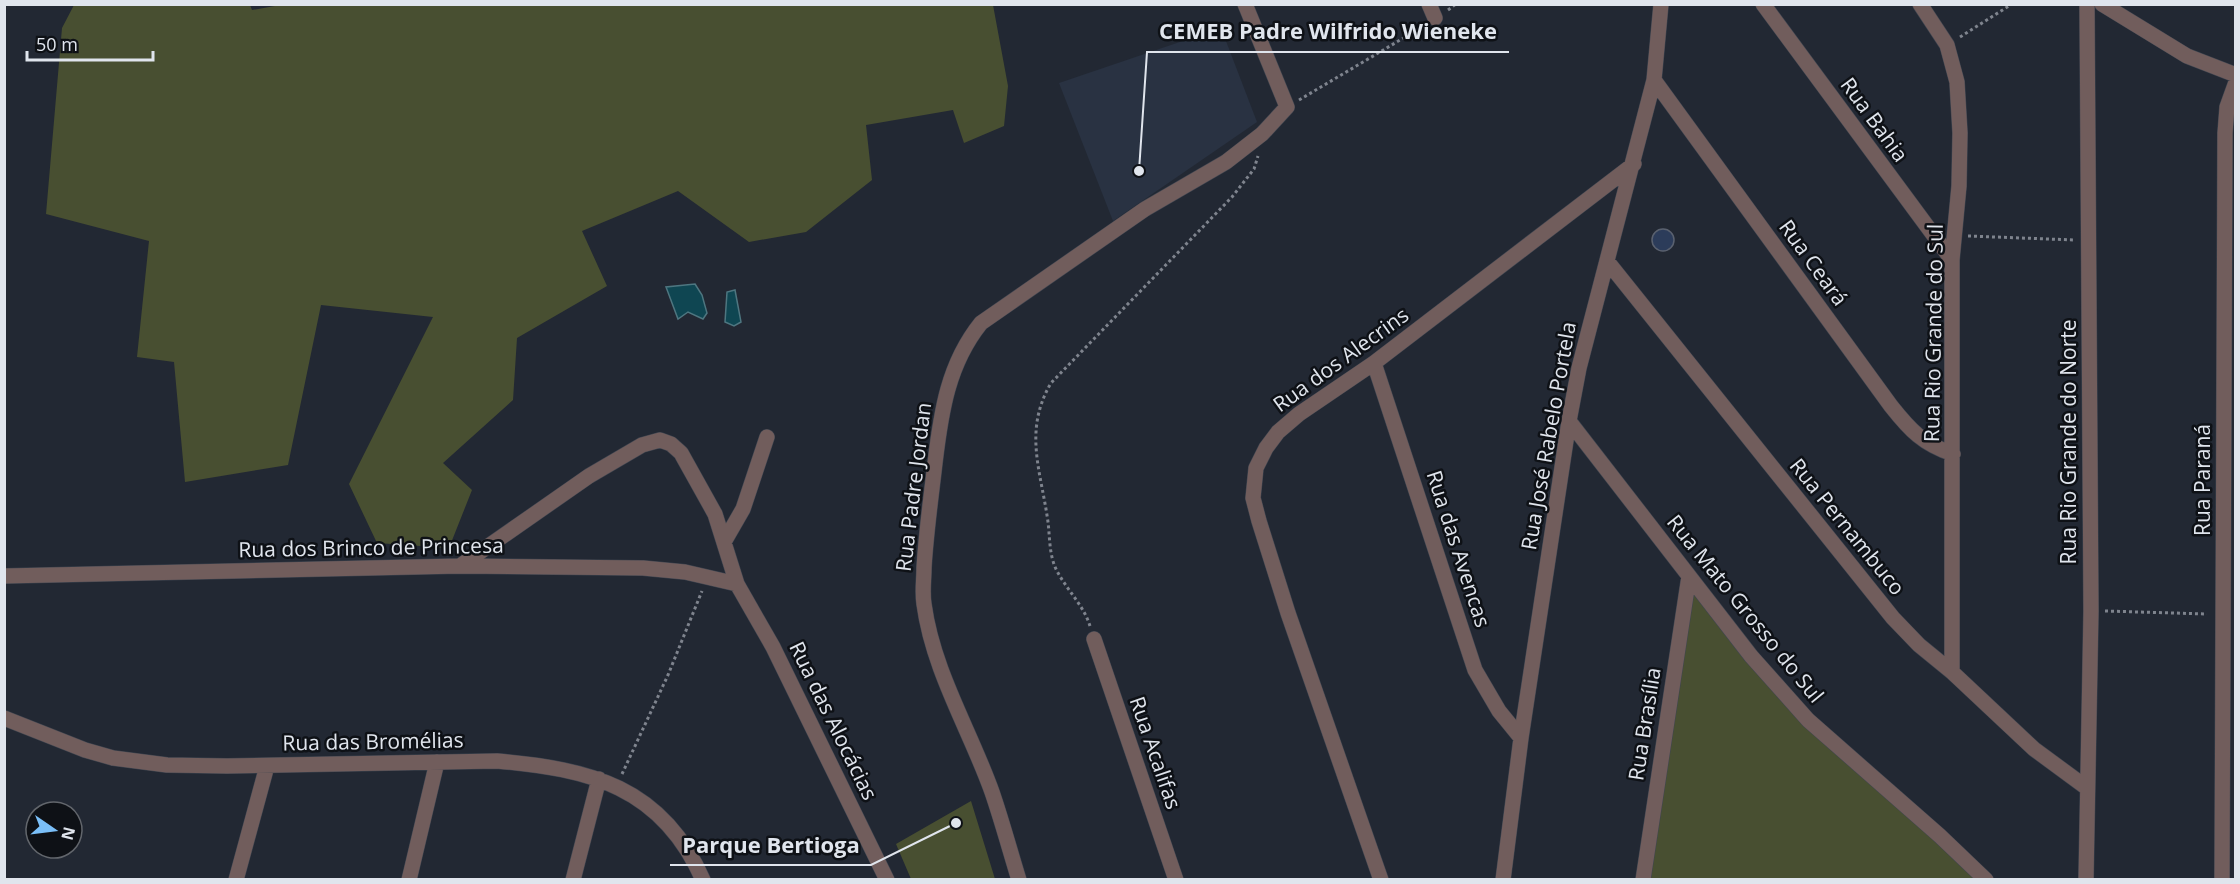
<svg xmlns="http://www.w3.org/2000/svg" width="2240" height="884" viewBox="0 0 2240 884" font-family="'Open Sans',sans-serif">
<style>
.built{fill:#293242}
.green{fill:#484f31}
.water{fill:#0f4652;stroke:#4e7680;stroke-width:1.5}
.building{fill:#2c3c5a;stroke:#5a616f;stroke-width:1.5}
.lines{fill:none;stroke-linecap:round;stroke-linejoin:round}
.minor-casing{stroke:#404651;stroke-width:16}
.path{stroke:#7f848e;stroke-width:3;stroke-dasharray:3 3;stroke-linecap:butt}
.minor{stroke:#715d5c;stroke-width:15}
.labels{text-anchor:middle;stroke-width:5;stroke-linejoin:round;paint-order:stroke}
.street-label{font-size:21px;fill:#e0e5ed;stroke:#0e1116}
.leader{fill:none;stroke:#e0e5ed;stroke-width:2}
.callout-dot{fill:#e0e5ed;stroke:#0e1116;stroke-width:2}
.callout-label{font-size:22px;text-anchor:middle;font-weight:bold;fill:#e0e5ed;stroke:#0e1116;stroke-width:5;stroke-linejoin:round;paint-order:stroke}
</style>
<rect width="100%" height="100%" fill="#222833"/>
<path class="built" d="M1221 28 1257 122 1113 221 1059 83Z"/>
<path class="green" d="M250 5 252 10 286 4 993 5 1008 86 1004 126 964 143 953 110 866 125 872 180 806 232 749 242 678 191 582 231 607 286 517 338 513 400 443 463 472 490 449 548 377 543 349 484 433 317 321 305 288 465 185 482 174 362 137 357 149 241 46 214 62 28 74 5Z
M1689 576 1744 646 1863 769 1986 880H1643Z
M971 801 995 879H911L896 844Z"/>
<path class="water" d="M695 284 702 295 707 313 703 319 688 312 678 319 666 287Z
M735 290 741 322 734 326 725 322 727 292Z"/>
<path class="building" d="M1652 240a11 11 0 1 1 22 0a11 11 0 1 1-22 0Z"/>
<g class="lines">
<g class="minor-casing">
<path id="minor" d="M1429 4 1435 18
M1763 4 1952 260
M1920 4 1947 45 1957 82 1960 133 1959 186 1952 260V672
M2102 4 2187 56 2236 75
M1654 80 1891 406C1910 430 1923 444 1953 454
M1607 261 1893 618 1919 645 1952 672 2034 749 2087 788
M1374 363 1475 670 1499 711 1521 738
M1569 421 1751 656 1808 720 1940 836 1986 880
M724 542 743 509 767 437
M460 566 589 476 642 445 660 440 671 444 681 453 715 514 737 584 773 647 887 880
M4 576 460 566 643 568 685 572 737 584
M1094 639 1176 880
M4 718 85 750 113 758 167 765 227 766 497 761C589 769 662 786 703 880
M236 880 267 766
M409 880 437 762
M573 880 599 779
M1019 880C1010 851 1002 821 992 792 970 730 933 671 924 604 922 592 924 580 924 568 926 533 931 498 935 463 941 412 948 364 981 323L1145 209 1226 162 1262 134 1287 107 1245 4
M1381 880 1288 613 1259 521 1253 498 1256 468 1266 448 1278 432 1299 414 1374 363 1634 164
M1503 880 1521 738 1569 421 1579 368 1654 80 1661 4
M1643 880 1689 576
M2086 880 2091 611 2087 4
M2222 880 2225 133 2227 107 2236 82"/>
</g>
<path class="path" d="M1448 10 1456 4
M1960 37 2012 4
M1299 100 1422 27
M1968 236 2075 240
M2105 611 2207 614
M1090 626C1084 606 1067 590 1057 571 1049 556 1050 538 1048 522 1041 471 1023 431 1051 383L1232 197 1254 169 1258 156
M622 774 668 675 702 591"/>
<use href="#minor" class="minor"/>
</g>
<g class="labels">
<g class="street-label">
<text transform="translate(1874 120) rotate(54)" y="7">Rua Bahia</text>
<text transform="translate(1813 263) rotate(54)" y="7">Rua Ceará</text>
<text transform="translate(1934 333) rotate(-89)" y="7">Rua Rio Grande do Sul</text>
<text transform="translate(1341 360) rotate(-36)" y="7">Rua dos Alecrins</text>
<text transform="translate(1549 436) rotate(-80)" y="7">Rua José Rabelo Portela</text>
<text transform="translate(2069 442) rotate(-90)" y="7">Rua Rio Grande do Norte</text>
<text transform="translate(2203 480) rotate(-90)" y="7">Rua Paraná</text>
<text transform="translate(914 487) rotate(-83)" y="7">Rua Padre Jordan</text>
<text transform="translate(1847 527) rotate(51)" y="7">Rua Pernambuco</text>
<text transform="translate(371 548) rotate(-1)" y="7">Rua dos Brinco de Princesa</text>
<text transform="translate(1458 549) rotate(72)" y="7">Rua das Avencas</text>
<text transform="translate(1745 609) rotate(51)" y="7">Rua Mato Grosso do Sul</text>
<text transform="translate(833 721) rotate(64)" y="7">Rua das Alocácias</text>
<text transform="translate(1645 724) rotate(-81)" y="7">Rua Brasília</text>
<text transform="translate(373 742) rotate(-1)" y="7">Rua das Bromélias</text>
<text transform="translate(1155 753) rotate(71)" y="7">Rua Acalifas</text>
</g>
</g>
<path class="leader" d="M1139 171L1147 52H1509M956 823L871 865H670"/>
<g class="callout-dot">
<circle cx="1139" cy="171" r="6"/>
<circle cx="956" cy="823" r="6"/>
</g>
<g class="callout-label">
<text x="1328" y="39">CEMEB Padre Wilfrido Wieneke</text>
<text x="771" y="853">Parque Bertioga</text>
</g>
<rect width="2240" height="884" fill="none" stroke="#e0e5ed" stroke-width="12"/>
<g transform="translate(54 830) rotate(104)"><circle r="28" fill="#0e1116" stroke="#62666c" stroke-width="1.5"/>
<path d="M0-4.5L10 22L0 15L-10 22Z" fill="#7abff8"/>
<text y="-9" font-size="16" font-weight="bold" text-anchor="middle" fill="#e0e5ed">N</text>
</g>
<path d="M27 51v9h126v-9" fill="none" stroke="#e0e5ed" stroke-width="3"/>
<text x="36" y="51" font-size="18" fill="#e0e5ed" stroke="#0e1116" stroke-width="4.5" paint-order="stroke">50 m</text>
</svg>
